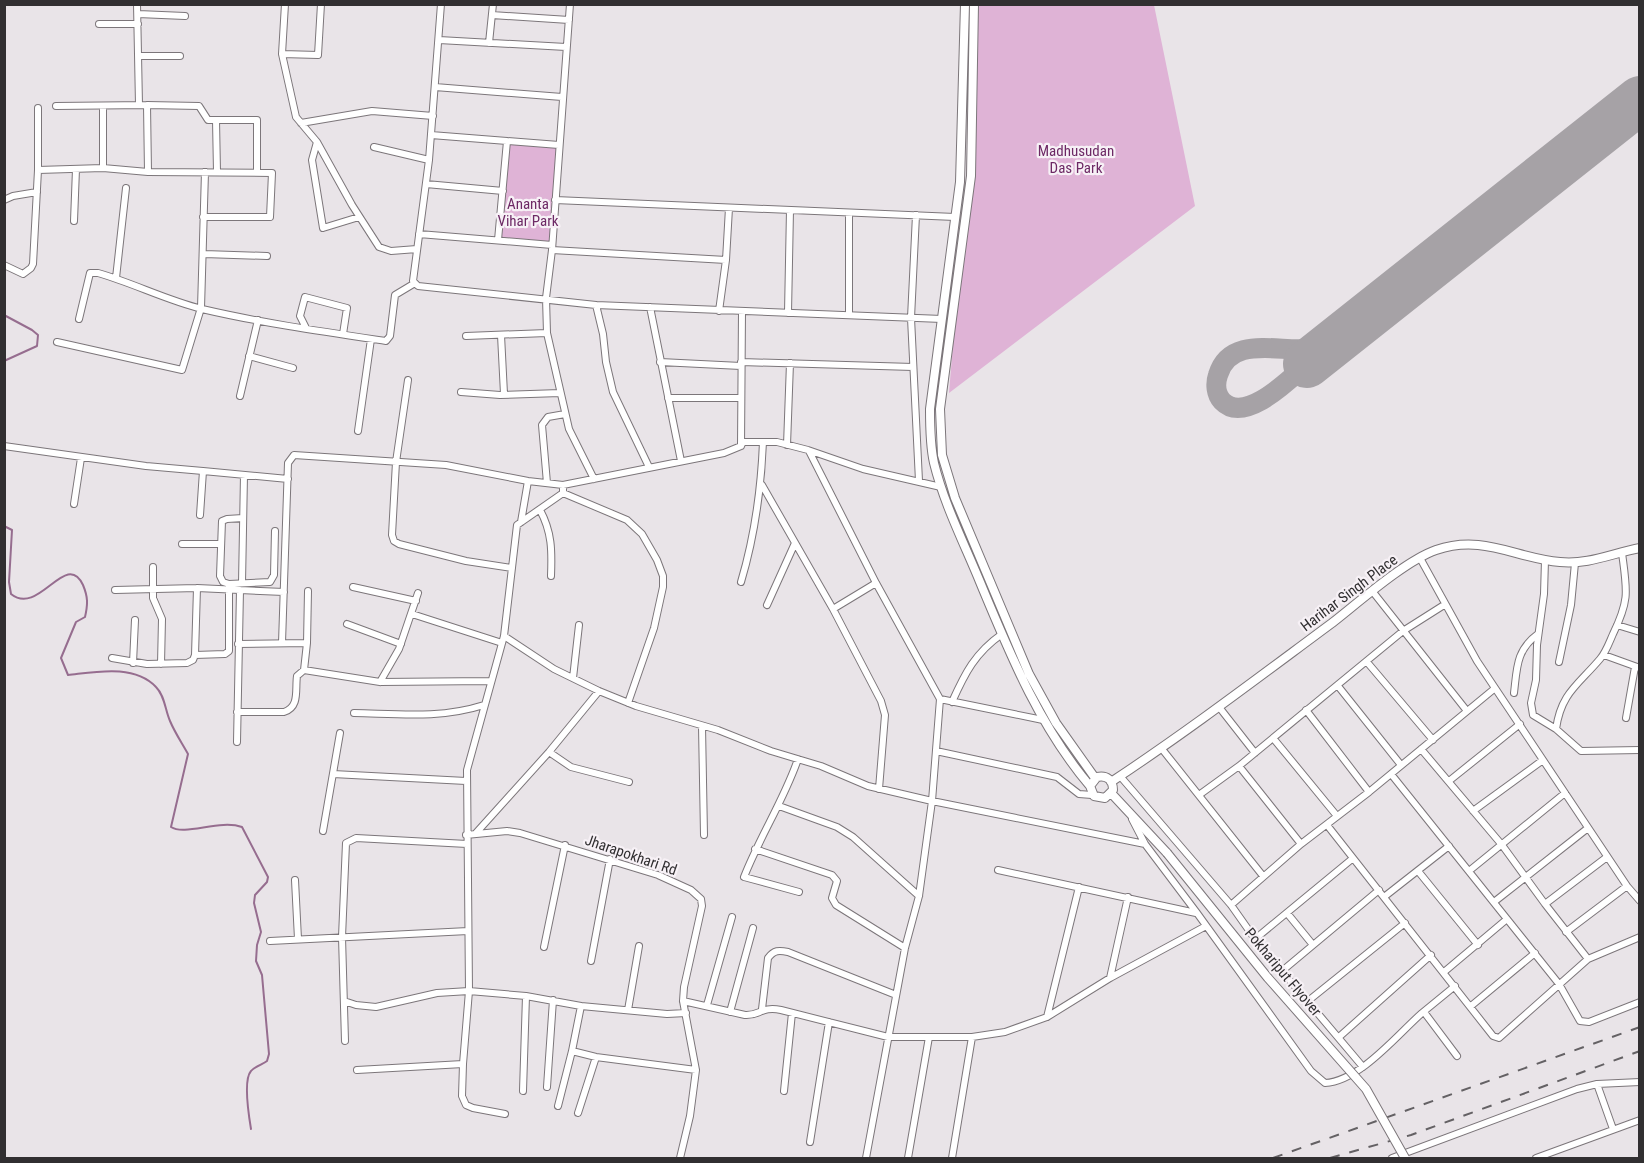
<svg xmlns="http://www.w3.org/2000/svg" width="1644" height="1163" viewBox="0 0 1644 1163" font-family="'Roboto Condensed',sans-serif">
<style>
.green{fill:#dfb3d6}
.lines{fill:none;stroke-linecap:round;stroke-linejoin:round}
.stream{stroke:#966d8f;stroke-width:2}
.taxiway{stroke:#a6a2a6;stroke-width:20}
.runway{stroke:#a6a2a6;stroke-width:48}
.street-casing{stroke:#7c767a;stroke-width:8}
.secondary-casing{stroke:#7c767a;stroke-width:10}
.street{stroke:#fff;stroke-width:6}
.secondary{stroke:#fff;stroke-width:8}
.rail{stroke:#646164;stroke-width:2;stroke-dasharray:10 10;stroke-linecap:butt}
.secondary-bridge-casing{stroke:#7c767a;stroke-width:10;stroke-linecap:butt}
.secondary-bridge{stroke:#fff;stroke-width:8}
.labels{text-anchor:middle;stroke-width:4.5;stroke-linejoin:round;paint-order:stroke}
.park-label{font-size:15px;fill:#6d2965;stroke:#f7f1f6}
.street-label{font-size:15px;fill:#312f31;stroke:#f7f1f6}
</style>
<rect width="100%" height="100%" fill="#e9e4e8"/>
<path class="green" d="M975 5H1154L1195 206 949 393 973 100Z
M509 143 558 147 551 244 499 240Z"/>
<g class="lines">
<path class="stream" d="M4 315 32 330 38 335 37 346 4 361
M4 526 12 530 9 582 11 594C39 617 66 549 83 585 88 597 88 604 85 617L76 622 61 658 68 675C96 672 134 664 156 687 165 696 165 710 170 721 175 733 182 743 188 754L171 827C185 836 220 819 242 827L268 877 267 882 255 895 254 903 261 932 257 945 256 961 262 975 269 1054 267 1061C263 1064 254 1067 251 1071 243 1080 249 1117 251 1129"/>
<path class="taxiway" d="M1307 364C1290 379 1245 425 1222 401 1216 394 1215 384 1218 375 1231 332 1285 355 1316 348 1330 344 1344 333 1356 325"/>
<path class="runway" d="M1307 364 1640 100"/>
<g class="street-casing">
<path id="street" d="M137 4 139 105
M285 4 282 54 296 117 317 142 312 160 323 228 359 217
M441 4 429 160 413 281 418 286 596 305 942 319
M570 4 552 250 546 298 547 333 569 429 594 479
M138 14 185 16
M492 15 569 20
M99 24H138
M439 40 566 47
M489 43 493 4
M282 54 318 55 321 4
M138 56H180
M435 87 562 97
M147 105 199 106 208 120H257V172
M103 107V168
M216 120 217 172
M301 123 372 111 433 116
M431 135 507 141
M317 142 352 205 379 247 391 251 417 249
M374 147 429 160
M38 170 103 168 148 172 147 105 56 106
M148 172 272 173 270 217H203
M426 184 503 191
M4 200 13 196 37 192
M555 200 955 217
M916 215 911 318 919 481
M74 221 76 169
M419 234 552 245
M498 240 507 141 559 145
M552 250 726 260
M204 254 267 256
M4 265 23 274 31 268 33 264 38 170V108
M116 278 126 188
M596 305 603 334 606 362 613 392 649 467
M650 307 681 461
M719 311 726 260 729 208
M788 313 790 210
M849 314V213
M79 319 90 273H98C133 283 166 300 202 309 262 323 325 332 386 341L390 336 395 295 415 283
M306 328 300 316 305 297 347 308 343 334
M501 335 504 394
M466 336 547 333
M57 342 182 370 201 308 205 172
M249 356 293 368
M660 362 741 366
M741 362 913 367
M408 380 396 462 392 535 394 541 399 544 466 561 512 568
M461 392 500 395 560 393
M240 396 258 320
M668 398H741
M358 431 371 339
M787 445 790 363
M4 446 146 466 203 471
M741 446 742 311
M809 451 876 583 940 699 1043 720
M547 483 542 425 548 417 565 414
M762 485 833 609 881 701 885 715 879 789
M563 493 627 520 642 534 657 560 663 576V587L654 628 628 703
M74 504 81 458
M540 510C552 532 552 551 551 576
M200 515 203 471 288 479
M243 518 227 519 222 521 220 576 223 582 229 584 270 582 274 575 275 531
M521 522 528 481
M182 544H221
M1420 558 1477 661 1627 886 1640 901
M1545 560 1544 594 1537 645 1536 680 1531 703 1533 715 1556 729 1581 751 1640 750
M153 567V598L162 619 161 664
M741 582C755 535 761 491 763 442
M242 583 244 475
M353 587 416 601
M115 590 197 588 240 590
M1373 592 1467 711
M767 605 795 543
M833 609 876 583
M412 614 502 643
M347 624 401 644
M1617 625 1640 632
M504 636 554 669 599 691 636 706 718 730 771 751 821 766 868 786 932 801 919 896 905 948 866 1158
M282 643 288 463 294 455 446 465 528 481 563 485
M238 644 307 643
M195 655 225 654 229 651V587
M1604 655 1640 668
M112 658 147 664 187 663 193 660 195 655 197 588
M1367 662 1433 740
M1559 662 1571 605 1575 563
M133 663 135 620
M304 670 307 643 308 591
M573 678 579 625
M380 682 399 649 418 593
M1338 686 1401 765
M1514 693C1517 668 1516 650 1538 634
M940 699 932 801 1145 844 1132 819
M952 702C965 673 975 653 1002 634
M1219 707 1255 753
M1306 710 1369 792
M237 712H284C300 707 295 690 297 676L304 670 380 682 490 681
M354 713C399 714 440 719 484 705
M1626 718 1635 667
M702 726 704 835
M1556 729C1561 693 1578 685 1600 659 1606 652 1609 643 1613 634 1630 599 1627 591 1622 553
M1273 738 1337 816
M237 742 240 590 284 592
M1162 749 1263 876
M1421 749 1502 845 1545 904 1588 959
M936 751 1057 777 1079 794 1092 795
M549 752 571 767 629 782
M798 759C784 800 760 836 744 877L799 892
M1239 766 1301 844
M333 774 466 781
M1391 774 1559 984 1580 1021 1589 1022 1640 1002
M1120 776 1231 905 1255 939 1363 1067
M1449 781 1520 724
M1199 795 1239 766 1403 631 1444 605
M779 806 837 827 853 837 919 896
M1473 811 1543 760
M1327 825 1493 1036 1499 1038 1588 959 1640 937
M323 831 340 733
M476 833 549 752 599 691
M466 835 507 831 520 833 658 875 691 890 701 899 702 906 684 987 683 1001 696 1070 690 1116 680 1158
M1145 844 1197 913 1311 1071 1325 1083C1360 1081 1397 1035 1422 1013 1433 1004 1444 995 1455 986
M755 849 832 875 837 881 832 898 836 905 905 948
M998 870 1196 913
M1418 871 1478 945
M1469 871 1565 793
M295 880 298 939
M1384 897 1449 846
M1494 902 1588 828
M1545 904 1607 857
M1231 905 1301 844 1369 792 1494 689
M1287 913 1313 945
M1566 932 1627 886
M1255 939 1352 859
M270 941 468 931
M544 947 565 845
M591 961 610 859
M1282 971 1379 890
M1444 972 1507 919
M1110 978 1128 897
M344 1001 356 1005 376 1007 437 993 469 991 526 996 581 1006 667 1014 686 1013
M683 1001 745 1015C760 1016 761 1006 781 1010L888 1037H972L1005 1032 1047 1017 1110 978 1206 926
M1308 1001 1405 923
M707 1005 732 917
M1471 1006 1535 953
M762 1009 768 958C774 950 779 950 788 952L896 995
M628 1010 639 946
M730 1012 753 928
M1424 1012 1457 1056
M1047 1017 1079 887
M1339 1037 1431 955
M345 1041 342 937 346 843 356 838 467 844
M572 1051 596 1057 696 1070
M357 1070 463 1064
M1597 1084 1613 1129
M547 1087 553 1000
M523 1091 526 996
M784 1091 792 1013
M558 1106 572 1051 581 1006
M578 1113 596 1057
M505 1114 473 1108 466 1105 462 1096 463 1064 469 991 467 770 504 636 517 525 563 493V485L724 453 741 446 743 442H777L808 450 863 469 941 487
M810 1142 829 1022
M908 1158 929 1037
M952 1158 972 1037
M1392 1158 1577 1089 1597 1084 1640 1082
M1536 1158 1640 1120"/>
</g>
<g class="secondary-casing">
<path id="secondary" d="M965 4 960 182 930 409C930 427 930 445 934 463 944 504 964 543 980 582 1010 654 1039 726 1090 786L1094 796 1105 798 1113 790C1113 780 1107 775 1097 777L1090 786
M974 4 971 176 940 409 942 455 955 498 1029 674 1056 723 1095 778
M1111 782C1187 732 1259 677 1332 623 1359 602 1405 561 1436 550 1483 534 1515 558 1560 562 1588 565 1613 553 1640 548
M1111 793 1167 853"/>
</g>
<use href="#street" class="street"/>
<use href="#secondary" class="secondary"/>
<path class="rail" d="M1273 1158 1640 1027
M1330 1158 1411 1135 1640 1051"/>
<g class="secondary-bridge-casing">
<path id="secondary-bridge" d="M1167 853 1268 978 1366 1089 1405 1158"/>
</g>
<use href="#secondary-bridge" class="secondary-bridge"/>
</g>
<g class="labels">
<g class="park-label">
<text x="1076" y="156">Madhusudan<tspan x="1076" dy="17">Das Park</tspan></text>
<text x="528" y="209">Ananta<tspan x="528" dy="17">Vihar Park</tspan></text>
</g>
<g class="street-label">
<text transform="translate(1349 593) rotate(-37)" y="5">Harihar Singh Place</text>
<text transform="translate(631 855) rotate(19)" y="5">Jharapokhari Rd</text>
<text transform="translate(1283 972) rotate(50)" y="5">Pokhariput Flyover</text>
</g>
</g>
<rect width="1644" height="1163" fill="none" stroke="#312f31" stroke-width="12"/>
</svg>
